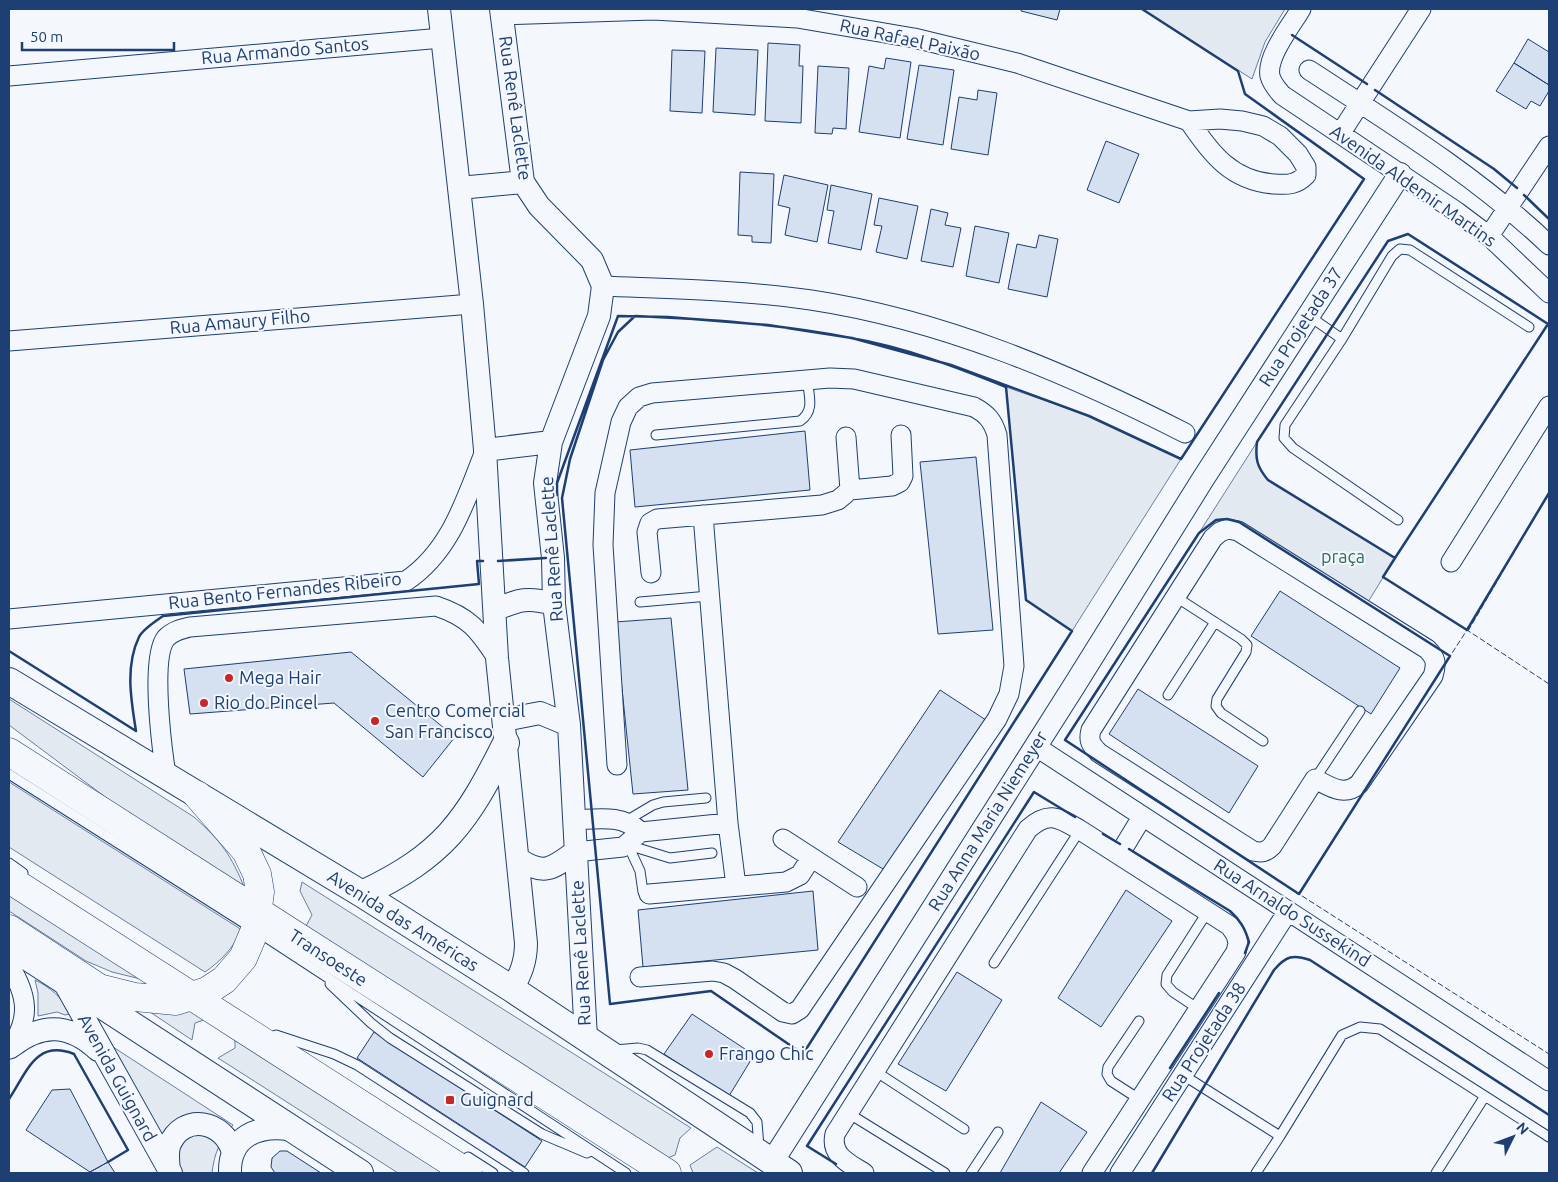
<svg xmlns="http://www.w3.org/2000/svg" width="1558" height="1182" viewBox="0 0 1558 1182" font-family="Ubuntu,sans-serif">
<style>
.green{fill:#e3e9f0;stroke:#687fa3}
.building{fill:#d5e0f0;stroke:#1d3f73}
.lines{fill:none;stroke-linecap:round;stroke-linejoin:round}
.service-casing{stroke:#1d3f73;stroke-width:11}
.minor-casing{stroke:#1d3f73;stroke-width:21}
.tertiary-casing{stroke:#1d3f73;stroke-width:24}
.secondary-casing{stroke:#1d3f73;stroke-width:28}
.trunk-casing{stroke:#1d3f73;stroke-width:29}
.service{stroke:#f4f7fb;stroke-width:9}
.minor{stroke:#f4f7fb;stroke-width:19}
.tertiary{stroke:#f4f7fb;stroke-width:22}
.secondary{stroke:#f4f7fb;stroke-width:26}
.trunk{stroke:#f4f7fb;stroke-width:28}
.fence{stroke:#1d3f73;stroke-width:1;stroke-dasharray:6 2.5;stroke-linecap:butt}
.wall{stroke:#1d3f73;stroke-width:2.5}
.poi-dot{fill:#c62828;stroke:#f4f7fb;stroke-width:2}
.labels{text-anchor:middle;stroke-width:4;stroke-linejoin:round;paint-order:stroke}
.street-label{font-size:18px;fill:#1d3f73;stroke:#f4f7fb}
.park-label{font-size:18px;fill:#2c6c60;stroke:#f4f7fb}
.poi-label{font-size:18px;fill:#1d3f73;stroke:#f4f7fb;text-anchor:start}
</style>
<rect width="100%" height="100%" fill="#f4f7fb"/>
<path class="green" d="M1142 9H1285L1265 42 1252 79Z
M1006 387 1089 416 1181 459 1072 631 1026 600Z
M1257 442C1255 459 1257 467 1268 480L1395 558 1368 602 1239 522C1222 518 1213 521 1199 533Z
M9 699 194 817C222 842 231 855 245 889L148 829 9 725Z
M9 782 242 930C232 949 222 960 205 972L9 847Z
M302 882 691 1128 680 1138 675 1155 665 1159 306 926 312 915 300 891Z
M9 890 157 983 112 972 86 961 9 911Z
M35 980C50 987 63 998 70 1014L65 1015 57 1012 38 1016V993Z
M191 1005 212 1017 195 1023 192 1040 144 1008Z
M235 1034 451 1173H398L218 1058 235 1048Z
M110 1045 233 1125C220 1140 214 1154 212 1173H183Z
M717 1147 758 1173H693L690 1165Z"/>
<path class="building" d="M1021 9H1060L1057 20 1021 11Z
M1528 39 1549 52V85L1514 63Z
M768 43 800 45 799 66H803L801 123 765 121Z
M716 48 758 50 755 115 713 112Z
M672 50 705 51 702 113 670 111Z
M886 58 911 62 900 138 859 132 869 66 884 69Z
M1514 63 1549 85V91L1540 106 1531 101 1526 109 1496 91Z
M919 65 954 70 943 145 907 139Z
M818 66 849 68 846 129 833 128 832 134 815 133Z
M978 90 997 93 988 155 951 149 959 97 977 100Z
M1106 141 1139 154 1119 203 1087 190Z
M740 172 774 174 771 243 752 242V236L738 235Z
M784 175 828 185 817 242 785 235 790 208 778 205Z
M831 185 872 194 861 250 828 243 834 211 827 210Z
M879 198 918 206 907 259 876 252 882 226 874 225Z
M931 209 948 213 945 225 961 228 953 267 921 261Z
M975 226 1009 233 999 283 966 276Z
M1039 235 1058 239 1047 297 1008 289 1017 244 1036 248Z
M805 431 810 490 635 507 630 450Z
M976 457 993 630 938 634 920 462Z
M1280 591 1400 668 1371 714 1251 636Z
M671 618 688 790 633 794 615 622Z
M351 652 455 737 423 777 334 703 190 714 184 669Z
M1138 689 1258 766 1229 813 1109 734Z
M940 690 989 722 888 872 838 842Z
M1126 890 1172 921 1101 1027 1058 998Z
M813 891 818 950 643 967 638 910Z
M957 972 1002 1000 946 1091 898 1064Z
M692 1014 754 1055 729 1096 664 1054Z
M374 1032 542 1141 525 1167 357 1058Z
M70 1089 108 1162 90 1172 26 1130 52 1090Z
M1041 1102 1087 1132 1059 1173H1000Z
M280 1151H287L321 1173H275L271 1167 272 1158Z
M108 1162 115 1173H88L90 1172Z"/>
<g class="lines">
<g class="service-casing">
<path id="service" d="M1309 316 1342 339
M656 435 800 421C815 411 809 396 807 379
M1398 520 1293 448 1284 438 1285 425 1342 339 1392 256 1400 249 1410 250 1529 327
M1176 597 1241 639 1247 645 1246 652 1217 699 1216 706 1221 713 1263 741
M640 602 709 596
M1168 695 1215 622
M9 774 255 930 626 1173
M1315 779 1360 711
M626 821 653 805 663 802 706 798
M9 863 23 873
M649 894 643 892 640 871 628 845 670 858 712 853
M994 963 1080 830
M330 984 371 1023 390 1038 542 1134 587 1153
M1197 1008 1173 992 1166 984 1167 975 1208 911
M1139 1021 1108 1067 1107 1074 1111 1081 1139 1099
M276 1035 334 1054 357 1065 524 1173
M615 1050 638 1048 647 1050 750 1113 757 1122 759 1147
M875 1071 964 1129
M1183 1075 1280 1136 1342 1035 1360 1027 1380 1029 1549 1137
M848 1113 945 1173
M468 1157 493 1173
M971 1173 998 1132
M1256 1173 1280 1136
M1436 1173 1485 1096"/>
</g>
<g class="minor-casing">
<path id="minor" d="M1301 9C1292 24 1266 57 1270 76 1272 84 1277 89 1282 95L1457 212 1489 236 1549 293
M502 15 653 10 797 18 914 38 1017 63 1189 121 1220 119 1242 121 1263 126 1280 136 1298 154 1306 167V175C1296 185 1288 185 1274 184 1232 181 1211 154 1189 121
M1309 70C1392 124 1478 177 1549 245
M9 76 442 38
M1340 134 1421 9
M1489 236 1549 146
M603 286C673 289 742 290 811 300 943 320 1067 373 1185 433
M9 341 472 304
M846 437 850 490
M703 515 728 823 736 886
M1228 529 1238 531 1427 649C1436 658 1437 663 1433 676L1359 784C1344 797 1331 787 1315 779L1272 846C1266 852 1262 853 1253 851L1099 753C1091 745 1088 741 1091 730L1213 538 1220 532Z
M1451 562 1549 406
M651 573 647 532 650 523 657 519 822 505 838 500 850 490 892 486 900 482 903 476 901 435
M9 619 406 581C451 551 466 499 485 451
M1035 746 1549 1081
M617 765 603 545 605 493 621 422 628 407 639 397 652 393 830 378 854 379 974 407C987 414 993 421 997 435L1014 666 1009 694 997 719 800 1009 792 1014 783 1012 735 979 724 973 713 971 640 977
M166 775C162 749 150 658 166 638 173 631 181 629 190 627L436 606C469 617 478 629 497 658
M574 820C599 819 621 814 641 832L623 847 575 852
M641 832 728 823
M783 839 857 887
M1119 855 1142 817
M649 894 786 882 800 875 811 858
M9 965C28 996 31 1018 10 1049
M864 1173C848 1163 830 1155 835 1134L1028 829C1049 810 1059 818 1080 830L1230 926 1236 935 1238 943 1236 952 1092 1173
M1120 1173 1288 911"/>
</g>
<g class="tertiary-casing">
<path id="tertiary" d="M439 9 472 304 485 450 497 658 526 943C526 961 521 974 512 989
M501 9 523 182 539 206 592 260 603 286 599 316 551 442 545 483 553 558 554 604 569 725 586 1038
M459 188 523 182
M485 450 551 442
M495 610C519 599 528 597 554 604
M504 720 540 713 569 725
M520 860C545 876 553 868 575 852
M64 982 171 1173
M12 1046C43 1022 70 1024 98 1050
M772 1162 1074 686 1203 479 1400 174
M169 1170C168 1162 167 1154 169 1146 182 1112 225 1120 233 1153
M230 1173C229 1136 258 1125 289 1129"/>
</g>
<g class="secondary-casing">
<path id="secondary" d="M9 681 362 894 512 989 789 1173
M362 894C444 855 466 823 506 743
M9 945 360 1173"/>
</g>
<g class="trunk-casing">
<path id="trunk" d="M9 752 667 1173
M9 879 468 1173
M9 929 99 988 135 997 176 1001 207 991 224 980 243 958 255 930 260 892 257 874 246 851 197 795"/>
</g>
<use href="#service" class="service"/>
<use href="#minor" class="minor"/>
<use href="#tertiary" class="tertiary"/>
<use href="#secondary" class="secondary"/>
<use href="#trunk" class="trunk"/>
<path class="fence" d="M1468 631 1549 493
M1443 667 1467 630 1549 684
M1365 789 1299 894 1549 1054"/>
<path class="wall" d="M1292 35 1367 84
M1375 90 1494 169 1517 188
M1524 195 1549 219
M1408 234 1548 324 1395 558 1268 480C1257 467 1255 459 1257 442L1388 241Z
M635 316C707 319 780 324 851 338 904 347 956 367 1006 387L1026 600 1072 631 803 1054 711 991 610 1004 562 498 570 459 603 360 618 332Z
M557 495V483L618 316 668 317 768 325 852 338 951 365 1089 416 1181 459 1364 179 1245 94 1238 71 1142 9
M1227 519 1239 522 1450 656 1299 894 1065 740 1199 533 1216 520Z
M1395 558 1383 577 1467 630 1549 493
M498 561 546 558
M9 651 136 731C131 700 125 666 139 637 143 629 156 621 163 616L479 584 477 561H483
M1103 834 1120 844
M1129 849 1230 911C1240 920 1245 928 1249 942L1245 953
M1170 1068 1219 993
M9 1099C27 1072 36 1039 74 1054L128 1150 108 1162
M836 1164 807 1146 1034 792 1075 817
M1152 1173 1274 970C1286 956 1293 954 1310 960L1549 1115"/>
</g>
<g class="poi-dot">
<circle cx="229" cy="678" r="5"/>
<circle cx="204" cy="703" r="5"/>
<circle cx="375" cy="721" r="5"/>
<circle cx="709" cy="1054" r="5"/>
<rect x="445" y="1095" width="10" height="10" rx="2.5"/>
</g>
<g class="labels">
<g class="street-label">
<text transform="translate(910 40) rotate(12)" y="6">Rua Rafael Paixão</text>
<text transform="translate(285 51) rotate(-5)" y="6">Rua Armando Santos</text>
<text transform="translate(515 108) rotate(82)" y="6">Rua Renê Laclette</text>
<text transform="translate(1413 186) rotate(35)" y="6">Avenida Aldemir Martins</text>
<text transform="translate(240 322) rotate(-5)" y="6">Rua Amaury Filho</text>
<text transform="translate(1301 327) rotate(-57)" y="6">Rua Projetada 37</text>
<text transform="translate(552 549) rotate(-94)" y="6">Rua Renê Laclette</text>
<text transform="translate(285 591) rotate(-6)" y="6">Rua Bento Fernandes Ribeiro</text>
<text transform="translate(988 821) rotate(-58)" y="6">Rua Anna Maria Niemeyer</text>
<text transform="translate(1292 913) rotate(33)" y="6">Rua Arnaldo Sussekind</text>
<text transform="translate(403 921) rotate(32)" y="6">Avenida das Américas</text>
<text transform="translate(581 953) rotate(-93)" y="6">Rua Renê Laclette</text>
<text transform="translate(328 958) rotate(33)" y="6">Transoeste</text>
<text transform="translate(1204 1042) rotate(-57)" y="6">Rua Projetada 38</text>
<text transform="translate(117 1078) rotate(61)" y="6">Avenida Guignard</text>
</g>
<g class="park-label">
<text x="1343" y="563">praça</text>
</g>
<g class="poi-label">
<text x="239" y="684">Mega Hair</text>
<text x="214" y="709">Rio do Pincel</text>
<text x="385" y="717">Centro Comercial<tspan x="385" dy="21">San Francisco</tspan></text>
<text x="719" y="1060">Frango Chic</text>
<text x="460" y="1106">Guignard</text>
</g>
</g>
<rect width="1558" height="1182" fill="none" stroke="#1d3f73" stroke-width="20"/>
<g transform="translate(1513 1137) rotate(48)" stroke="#f4f7fb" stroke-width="4" paint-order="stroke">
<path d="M0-4L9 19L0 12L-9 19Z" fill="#1d3f73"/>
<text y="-8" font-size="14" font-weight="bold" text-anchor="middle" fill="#1d3f73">N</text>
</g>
<path d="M22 42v8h152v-8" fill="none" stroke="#1d3f73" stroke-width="2.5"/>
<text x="30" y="42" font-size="15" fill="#1d3f73" stroke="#f4f7fb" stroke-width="4" paint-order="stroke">50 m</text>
</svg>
